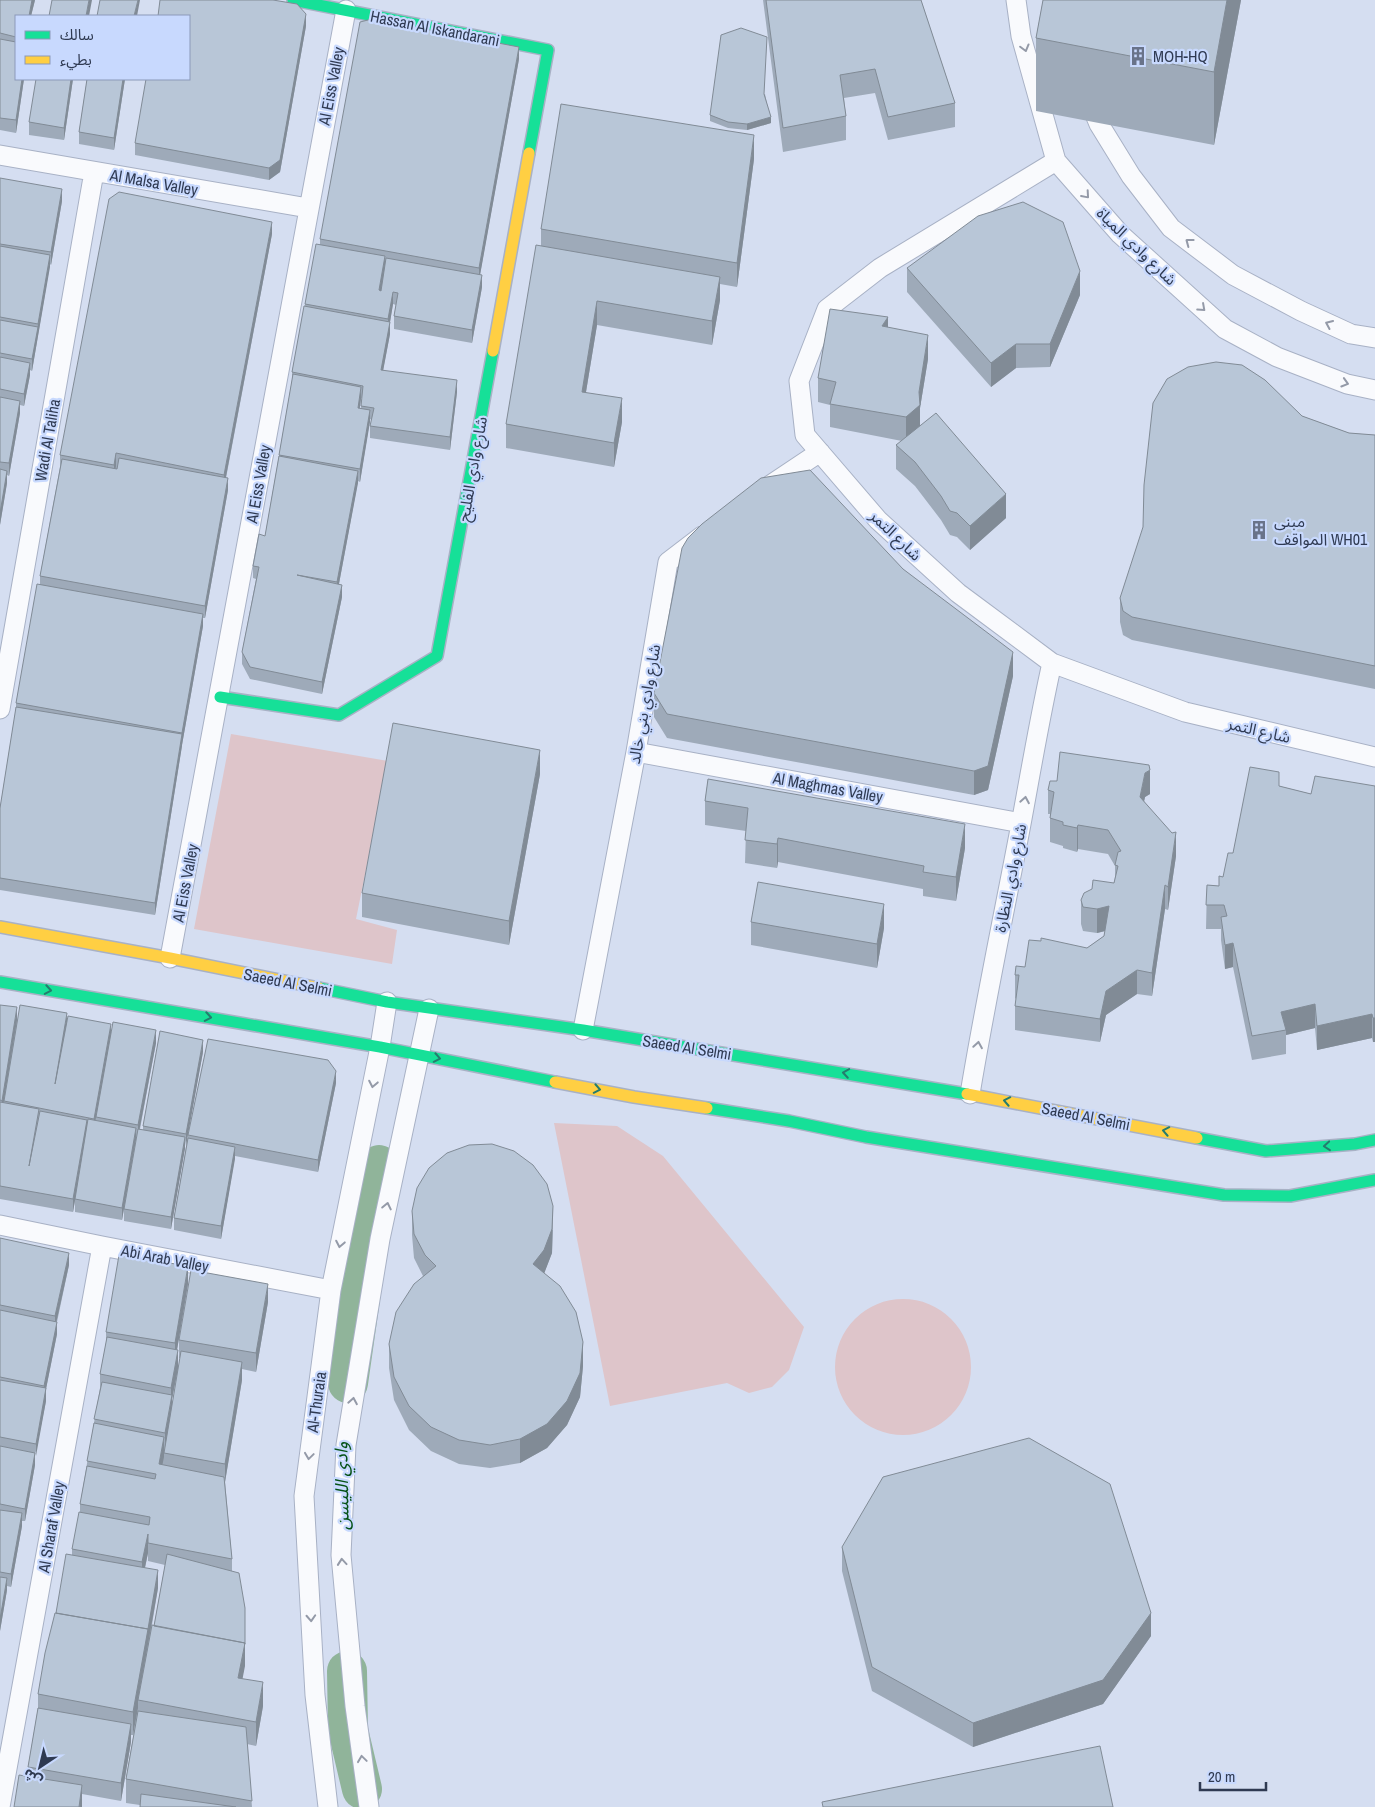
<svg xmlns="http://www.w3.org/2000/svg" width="1375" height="1807" viewBox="0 0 1375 1807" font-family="'Archivo Narrow','Noto Sans Arabic',sans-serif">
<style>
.green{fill:#dec5ca}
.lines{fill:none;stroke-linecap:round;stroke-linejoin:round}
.river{stroke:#90b49a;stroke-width:40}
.street-casing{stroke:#a8b1c5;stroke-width:21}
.fast-casing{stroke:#a8b1c5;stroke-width:14}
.slow-casing{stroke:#a8b1c5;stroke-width:14}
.street{stroke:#f9fafd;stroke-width:19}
.fast{stroke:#16e098;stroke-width:11}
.slow{stroke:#ffcf43;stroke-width:11}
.wall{fill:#9eaab9;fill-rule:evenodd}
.shaded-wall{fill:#818b96}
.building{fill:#b8c6d7;stroke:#818b96}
.oneway{stroke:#949aa8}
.oneway2{stroke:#257c6e}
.labels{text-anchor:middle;stroke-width:4.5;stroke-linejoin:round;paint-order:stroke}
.street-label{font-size:16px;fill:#2f3a52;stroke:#c8d9fe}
.poi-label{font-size:16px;fill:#2f3a52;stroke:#c8d9fe;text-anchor:start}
.water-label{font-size:18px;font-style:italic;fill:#045115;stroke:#c8d9fe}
</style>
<rect width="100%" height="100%" fill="#d5def1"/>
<path class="green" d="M231 734 388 761 356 919 397 930 392 964 194 929Z
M554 1123 617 1126 663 1156 804 1327 789 1370 772 1387 749 1393 727 1383 610 1406Z
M835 1367a68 68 0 1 1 136 0a68 68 0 1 1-136 0Z"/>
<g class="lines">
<path class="river" d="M348 1383 379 1165
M347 1671 348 1730 362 1789"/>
<g class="street-casing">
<path id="street" d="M1016 0 1021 36 1056 161 1120 234 1225 329 1277 357 1347 384 1375 390
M1089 100 1099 124 1131 176 1171 228 1233 275 1301 311 1351 334 1375 338
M0 155 308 208
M1056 161 880 268 827 309 799 381 805 435 878 520 958 593 1052 663 1185 712 1375 757
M766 488 820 452
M0 709 94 172
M636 752 1021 823
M170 958C230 643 285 326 346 10
M583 1030 636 752 668 562 702 536
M970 1094C985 1003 1004 914 1021 824 1031 770 1040 716 1052 663
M0 1225 102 1246 331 1290
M0 1807 102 1246
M328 1807 315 1695 304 1496 331 1290 380 1047 387 1002
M369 1807 355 1706 341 1555 346 1445 380 1239 429 1009"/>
</g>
<g class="fast-casing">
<path id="fast" d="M293 0 548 50 529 153
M220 697 339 715 437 656 493 351
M0 982 380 1047 555 1082
M319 988 387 1002 583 1030 967 1094
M707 1108 789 1121 866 1137 1224 1195 1290 1196 1375 1180
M1197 1138 1266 1151 1355 1144 1375 1140"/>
</g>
<g class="slow-casing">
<path id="slow" d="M493 351 529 153
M0 927 170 958 319 988
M555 1082 634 1097 707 1108
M967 1094 1197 1138"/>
</g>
<use href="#street" class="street"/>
<use href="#fast" class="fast"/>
<use href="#slow" class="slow"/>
</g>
<path class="wall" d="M0 0H35L31 16H16V79H24L16 133 0 130Z
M763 0H921L955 103V127L888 140 875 93 844 98 846 116V140L783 152Z
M1043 0H1241L1214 145 1036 111V38Z
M306 26 280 172 269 180 135 155V143Z
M519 59 480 274 482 287 472 343 394 329V316L396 305 393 304 390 322V334L383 370 457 392 450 450 370 438V426L372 420 370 419 360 482 358 481 339 584 342 597 322 694 250 679 242 664V652L256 579 253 578V566L265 536 292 380V372L305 304 320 244V239ZM361 398H362L361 408H360Z
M73 79 64 140 29 135V122Z
M87 79H125L114 150 79 144V132Z
M765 94 771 123 747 130 728 128 710 121V115Z
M754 159 737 287 720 284V300L712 345 597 325 586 392 622 422 614 467 506 448V424L541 246V229Z
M0 178 62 201 51 265 50 264 32 371 30 370V375L24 406 20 405V413L9 476 7 475V483L0 525Z
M272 234 226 478 228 490 205 618H203V626L182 745 155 915 0 890V808L16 708V703L40 585V576L60 467V455Z
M907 268 1080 295 1050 367 1016 368 991 387 907 292Z
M888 328 928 359 920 408V425L1006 518 970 550 957 537 950 535 941 520 915 486 896 469V445L902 441 830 427V405L818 402V378Z
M1302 416 1349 433 1375 435V689L1132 640 1123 635 1120 622V598Z
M903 569 1013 676 988 790 974 795 667 738 654 717V693Z
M540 774 509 945 362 917V893Z
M708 779 965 848 956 901 923 896V889L778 862 777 868 745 863 746 831 705 825V801Z
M1279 786 1311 794 1375 786 1373 1042 1372 1038 1317 1050 1315 1028 1286 1035V1054L1252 1060 1233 967 1225 969 1221 940V929H1206L1207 885 1219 886 1233 853Z
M1048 790 1150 794 1145 797 1144 801 1176 856 1168 910 1165 909 1152 996 1137 994 1106 1015 1100 1042 1015 1030V1006L1016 999 1015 998V975L1025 967 1087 948 1104 936 1105 931 1097 933 1083 931 1081 924V900L1114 883 1115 877V866L1108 854 1078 849 1077 852 1063 848V846L1050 842V814H1048Z
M751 922 884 928 877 968 751 945Z
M0 1005 17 1020 67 1024 111 1032 156 1043 140 1129 143 1130V1126L203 1052 185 1146 171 1229 124 1221V1209L137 1137H136L122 1220 75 1212V1200L73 1212 0 1199Z
M336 1083 318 1172 235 1156 221 1239 174 1230V1218L188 1135Z
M412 1211 553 1230 552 1253 544 1273 583 1366 580 1397 567 1425 547 1448 520 1463 490 1468 459 1464 431 1451 409 1430 394 1400 389 1368V1344L423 1276 414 1258 412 1235Z
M0 1238 69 1265 57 1322V1334L46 1389V1401L35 1456V1465L25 1521H22V1526L11 1587 7 1586V1590L0 1631Z
M188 1284 177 1350 178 1369 172 1399V1406L180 1358H179V1340L268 1302 256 1372 242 1369V1380L225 1482 232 1559V1571L245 1608V1662L242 1679 263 1706 256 1746 247 1744 252 1807H140V1805L126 1803V1779L138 1708 133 1735H131V1742L121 1801 82 1794V1807L28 1776V1767L38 1708V1694L56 1613 72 1555V1549L80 1512V1504L100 1388V1374L106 1343V1332ZM148 1553V1561L165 1565 154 1626 150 1637 158 1588 145 1568Z
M842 1547 1151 1636 1103 1704 973 1747 872 1691 842 1571Z"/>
<path class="shaded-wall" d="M32 0H35L31 16H29Z
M89 0H92L89 16H86Z
M138 0H140L137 16H134Z
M1227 0H1241L1214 145V72Z
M306 14V26L280 172 269 180V168Z
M519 47V59L479 281V268Z
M22 79H24L16 133V120Z
M71 79H73L64 140V128Z
M123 79H125L114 150V138Z
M771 117V123L747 130V124Z
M754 135V159L737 287V263Z
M62 189V201L51 265V252Z
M272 222V234L224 487V475Z
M50 255V267L32 371V359Z
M385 256V268L379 303V290Z
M1080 271V295L1050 367V344Z
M482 275V287L472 343V330Z
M720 277V300L712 345V321Z
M393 292V304L390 322V334L381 382V370L388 331V319Z
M597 301V325L582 416V392Z
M888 317V341L882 326Z
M928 335V359L920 408V429L906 441V417L919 392Z
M1016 344V368L991 387V363Z
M30 363V375L24 406V394Z
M457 380V392L450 450V437Z
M361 387V399L358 420V408Z
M622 398V422L614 467V443Z
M20 401V413L9 476V463Z
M370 410V422L360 482V469Z
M116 453V466L114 478V465Z
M7 471V483L0 525V513Z
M358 471V483L337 594V582Z
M228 478V490L205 618V606Z
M1006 494V518L970 550V526Z
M342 585V597L322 694V682Z
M203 614V626L182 745V733Z
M1013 652V676L988 790 974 795V771Z
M182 734V746L155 915V903Z
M540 750V774L509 945V921Z
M1150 770V794L1145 797 1140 821V797L1145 773Z
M965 824V848L956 901V877Z
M1078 825V849L1077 852V828Z
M1176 832V856L1168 910V887Z
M778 838V862L777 868V844Z
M1165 885V909L1152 996V973Z
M884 904V928L877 968V944Z
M1109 906V930L1097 933V909Z
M1233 943V967L1225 969V945Z
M1137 970V994L1106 1015 1100 1042V1019L1106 991Z
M1315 1004V1028L1286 1035V1030L1281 1012Z
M17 1007V1020L2 1113V1101Z
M67 1013V1025L55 1084Z
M1372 1014V1038L1317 1050V1026Z
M1373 1018H1375V1042H1373Z
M111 1024V1036L96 1117 94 1131V1119Z
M156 1030V1043L138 1137V1125Z
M203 1040V1052L186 1146V1134Z
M336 1071V1083L318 1172V1160Z
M87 1120V1132L73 1212V1199Z
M136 1128V1140L122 1220V1208Z
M185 1137V1149L171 1229V1217Z
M235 1147V1159L221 1239V1226Z
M553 1206 552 1253 544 1274 533 1264Z
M69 1253V1265L55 1328V1316Z
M188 1266V1284L175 1362V1343Z
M268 1284V1302L256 1372V1353Z
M57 1322V1334L46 1389V1401L36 1456V1444L44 1398V1386Z
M583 1342V1366L580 1397 567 1425 547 1448 520 1463V1439Z
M178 1350V1369L172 1399V1414L165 1451V1433L171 1402V1388Z
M242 1362V1380L225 1482V1464Z
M164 1437V1457L159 1482V1464Z
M35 1453V1465L25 1521V1509Z
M22 1513V1526L11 1587V1574Z
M148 1534V1553L142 1581V1562Z
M158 1570V1588L138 1700V1708L133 1735V1712Z
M7 1578V1590L0 1631V1619Z
M1151 1613V1636L1103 1704 973 1747V1723Z
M245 1643V1666L238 1702V1678Z
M263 1682V1706L256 1746V1722Z
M131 1724V1742L121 1801V1783Z
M82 1785V1807H79Z"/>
<path class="building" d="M0 0H32L29 16H16V37L0 33Z
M52 0H89L86 16H49Z
M100 0H138L134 16H97Z
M160 0H273L297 4 306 14 280 160 269 168 135 143 146 79H189V16H158Z
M766 0H921L955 103 888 117 875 69 840 75 846 116 783 128Z
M1043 0H1227L1214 72 1036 38Z
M372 19 519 47 479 268 320 239 360 22Z
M741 28 767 37 764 94 771 117 747 124 728 122 710 115 721 35Z
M0 39 16 42V79H22L16 120 0 118Z
M36 79H71L64 128 29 122Z
M87 79H123L114 138 79 132Z
M561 104 754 135 737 263 541 229Z
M0 178 62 189 51 252 0 244Z
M119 192 272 222 224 475 116 453 114 465 60 455 109 199Z
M1023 202 1063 222 1080 271 1050 344H1016L991 363 907 268 978 216Z
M316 244 385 256 379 290 381 291 386 258 482 275 472 330 394 316 398 293 393 292 388 319 305 304Z
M536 245 720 277 712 321 597 301 582 392 622 398 614 443 506 424Z
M0 246 50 255 38 324 0 317Z
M304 306 390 322 381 370 457 380 450 437 370 426 374 408 361 406 363 386 292 372Z
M830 309 888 317 882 326 928 335 919 392 920 405 906 417 830 404 836 382 818 378Z
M0 320 38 327 32 359 0 353Z
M0 357 30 363 24 394 0 389Z
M1216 362 1242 365 1265 380 1302 416 1349 433 1375 435V666L1132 617 1123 611 1120 598 1143 527 1144 485 1153 403 1167 379 1188 367Z
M293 374 361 387 358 408 370 410 360 469 279 455Z
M0 397 20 401 9 463 0 462Z
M936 413 1006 494 970 526 957 513 950 511 941 496 915 462 896 445Z
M279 456 358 471 337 582 297 575 342 585 322 682 250 667 242 652 259 567 253 566 259 534 265 536Z
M119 458 228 478 205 606 40 576 62 459 117 469Z
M0 469 7 471 0 513Z
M810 470 903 569 1013 652 988 766 974 771 667 714 654 693 682 548 688 538 702 524 761 478Z
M37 584 203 614 182 733 16 703Z
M16 707 182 734 155 903 0 878V808Z
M393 723 540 750 509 921 362 893Z
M1060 752 1149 765 1150 770 1145 773 1140 797 1172 833 1176 832 1168 887 1165 885 1152 973 1137 970 1106 991 1100 1019 1015 1006 1019 975H1015L1016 966 1025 967 1029 940 1041 941V938L1087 948 1104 936 1109 906 1097 909 1083 907 1081 900 1084 893 1092 889 1093 880 1114 883 1118 866 1115 865 1118 852 1121 851 1108 830 1078 825 1077 828 1063 825V822L1050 818 1054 792 1048 790 1050 781H1057Z
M1250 767 1279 772V786L1311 794 1315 776 1375 786V1018H1373L1372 1014 1317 1026 1315 1004 1281 1012 1286 1030 1252 1036 1233 943 1225 945 1221 917 1227 916 1224 905H1206L1207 885 1219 886V876L1223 877 1228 853H1233Z
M708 779 965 824 956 877 923 872 924 866 778 838 777 844 745 840 748 808 705 801Z
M758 882 884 904 877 944 751 922Z
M0 1005 17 1007 2 1101 0 1100Z
M20 1005 67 1013 55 1084 68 1016 111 1024 94 1119 4 1101Z
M113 1022 156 1030 138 1125 96 1117Z
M160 1031 203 1040 186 1134 143 1126Z
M208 1039 328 1060 336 1071 318 1160 188 1135Z
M0 1102 39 1109 29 1166 40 1111 87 1120 73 1199 0 1186Z
M88 1119 136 1128 122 1208 75 1199Z
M138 1129 185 1137 171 1217 124 1209Z
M188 1138 235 1147 221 1226 174 1218Z
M492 1144 514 1151 533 1165 547 1184 553 1206 552 1229 544 1250 533 1264 560 1286 576 1312 583 1342 580 1373 567 1401 547 1424 520 1439 490 1445 459 1440 431 1427 409 1406 394 1377 389 1344 396 1312 414 1284 436 1266 425 1255 414 1234 412 1211 417 1188 429 1168 447 1153 469 1145Z
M0 1238 69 1253 55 1316 0 1305Z
M119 1255 188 1266 175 1343 106 1332Z
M191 1270 268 1284 256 1353 179 1340Z
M0 1310 57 1322 44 1386 0 1377Z
M107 1337 178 1350 171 1388 100 1374Z
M181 1351 242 1362 225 1464 164 1453Z
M0 1380 46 1388 36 1444 0 1437Z
M102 1382 172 1395 165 1433 94 1419Z
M94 1423 164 1437 159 1464 224 1477 232 1559 148 1543V1534L142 1562 72 1549 79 1512 149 1525 150 1517 80 1504 87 1466 155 1479 156 1474 87 1461Z
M1029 1438 1110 1484 1151 1613 1103 1680 973 1723 872 1667 842 1547 883 1477Z
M0 1446 35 1453 25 1509 0 1504Z
M0 1510 22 1513 11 1574 0 1572Z
M66 1554 158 1570 148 1629 56 1613Z
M167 1554 239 1573 245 1608V1644H244L245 1643 154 1626Z
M0 1577 7 1578 0 1619Z
M55 1613 148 1629 133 1712 38 1694 45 1653Z
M152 1625 245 1643 238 1678 263 1682 256 1722 138 1700Z
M38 1708 131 1724 121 1783 28 1767Z
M138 1711 246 1727 252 1801 126 1779Z
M1100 1746 1113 1807H823L822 1802Z
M19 1775 82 1785 79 1807H14Z
M141 1794 236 1807H140Z"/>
<defs><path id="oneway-chevron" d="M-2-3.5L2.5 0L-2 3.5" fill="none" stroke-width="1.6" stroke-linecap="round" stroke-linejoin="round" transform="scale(1.25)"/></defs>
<g class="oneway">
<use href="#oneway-chevron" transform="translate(1025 48) rotate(75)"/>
<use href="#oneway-chevron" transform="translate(1086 195) rotate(49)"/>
<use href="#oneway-chevron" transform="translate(1189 242) rotate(-143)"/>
<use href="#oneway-chevron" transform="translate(1202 308) rotate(42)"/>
<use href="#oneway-chevron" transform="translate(1329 324) rotate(-156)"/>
<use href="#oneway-chevron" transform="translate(1345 383) rotate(17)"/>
<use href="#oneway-chevron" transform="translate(1025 800) rotate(-80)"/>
<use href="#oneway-chevron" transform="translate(978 1045) rotate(-81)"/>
<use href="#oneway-chevron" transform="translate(373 1084) rotate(101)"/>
<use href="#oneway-chevron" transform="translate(387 1206) rotate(-78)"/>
<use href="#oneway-chevron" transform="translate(340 1244) rotate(101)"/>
<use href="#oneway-chevron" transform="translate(353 1401) rotate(-80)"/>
<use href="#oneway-chevron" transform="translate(309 1456) rotate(98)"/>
<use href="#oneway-chevron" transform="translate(342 1562) rotate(-95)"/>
<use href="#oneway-chevron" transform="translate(311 1618) rotate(87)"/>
<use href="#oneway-chevron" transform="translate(362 1759) rotate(-98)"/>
</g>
<g class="oneway2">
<use href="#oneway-chevron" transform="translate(48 990) rotate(10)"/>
<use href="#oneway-chevron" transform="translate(208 1017) rotate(10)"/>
<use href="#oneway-chevron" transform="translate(437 1058) rotate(11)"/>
<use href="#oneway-chevron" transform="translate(846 1073) rotate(-171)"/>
<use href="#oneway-chevron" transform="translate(597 1089) rotate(11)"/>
<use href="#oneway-chevron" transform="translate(1007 1101) rotate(-169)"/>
<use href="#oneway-chevron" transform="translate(1166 1131) rotate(-169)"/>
<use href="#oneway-chevron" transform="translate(1327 1146) rotate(175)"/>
</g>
<defs>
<g id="building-bare" transform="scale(1.5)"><path d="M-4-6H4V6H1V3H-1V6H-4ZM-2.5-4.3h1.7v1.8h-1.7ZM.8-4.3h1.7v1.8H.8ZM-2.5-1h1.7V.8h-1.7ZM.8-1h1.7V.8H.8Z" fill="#69738a" stroke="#c8d9fe" stroke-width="2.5" paint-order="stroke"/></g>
</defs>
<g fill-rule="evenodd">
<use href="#building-bare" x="1138" y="56"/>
<use href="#building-bare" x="1259" y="530"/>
</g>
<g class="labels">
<g class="street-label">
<text transform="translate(435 28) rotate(11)" y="6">Hassan Al Iskandarani</text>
<text transform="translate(331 86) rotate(-79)" y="6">Al Eiss Valley</text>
<text transform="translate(154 182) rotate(10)" y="6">Al Malsa Valley</text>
<text transform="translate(1137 246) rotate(44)" y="6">شارع وادي المياة</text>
<text transform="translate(47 440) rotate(-80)" y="6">Wadi Al Taliha</text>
<text transform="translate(472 469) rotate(-80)" y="6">شارع وادي الفليح</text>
<text transform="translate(258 484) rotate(-80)" y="6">Al Eiss Valley</text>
<text transform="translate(896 535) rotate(44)" y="6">شارع التمر</text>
<text transform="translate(644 704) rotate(-80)" y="6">شارع وادي بني خالد</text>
<text transform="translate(1259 730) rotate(13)" y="6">شارع التمر</text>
<text transform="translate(828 787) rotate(10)" y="6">Al Maghmas Valley</text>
<text transform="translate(1010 878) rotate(-79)" y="6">شارع وادي النظارة</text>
<text transform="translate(185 883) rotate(-79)" y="6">Al Eiss Valley</text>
<text transform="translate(288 982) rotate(11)" y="6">Saeed Al Selmi</text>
<text transform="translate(687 1047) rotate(9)" y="6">Saeed Al Selmi</text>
<text transform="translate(1086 1116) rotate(11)" y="6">Saeed Al Selmi</text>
<text transform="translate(165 1258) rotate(11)" y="6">Abi Arab Valley</text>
<text transform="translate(316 1402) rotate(-82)" y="6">Al-Thuraia</text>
<text transform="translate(51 1527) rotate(-80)" y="6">Al Sharaf Valley</text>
</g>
<g class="poi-label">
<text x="1153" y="62">MOH-HQ</text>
<text x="1274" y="527">مبنى<tspan x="1274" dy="18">المواقف WH01</tspan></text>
</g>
<g class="water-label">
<text transform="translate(342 1486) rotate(-91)" y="6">وادي الليسن</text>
</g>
</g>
<rect x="15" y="15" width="175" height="65" fill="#c8d9fe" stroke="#8b99b9"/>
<rect x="25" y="31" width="25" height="8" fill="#16e098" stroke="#8b99b9"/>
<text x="60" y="40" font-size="15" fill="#2f3a52">سالك</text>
<rect x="25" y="56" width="25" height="8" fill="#ffcf43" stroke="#8b99b9"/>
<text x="60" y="65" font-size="15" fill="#2f3a52">بطيء</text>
<g transform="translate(40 1767) rotate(215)" stroke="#c8d9fe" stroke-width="4" paint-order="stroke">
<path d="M0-4L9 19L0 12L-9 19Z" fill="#2f3a52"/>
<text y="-8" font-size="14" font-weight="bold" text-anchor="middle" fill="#2f3a52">ش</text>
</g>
<path d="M1200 1782v8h66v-8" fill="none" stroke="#2f3a52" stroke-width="2.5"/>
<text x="1208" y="1782" font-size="15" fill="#2f3a52" stroke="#c8d9fe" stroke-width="4" paint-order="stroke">20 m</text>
</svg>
